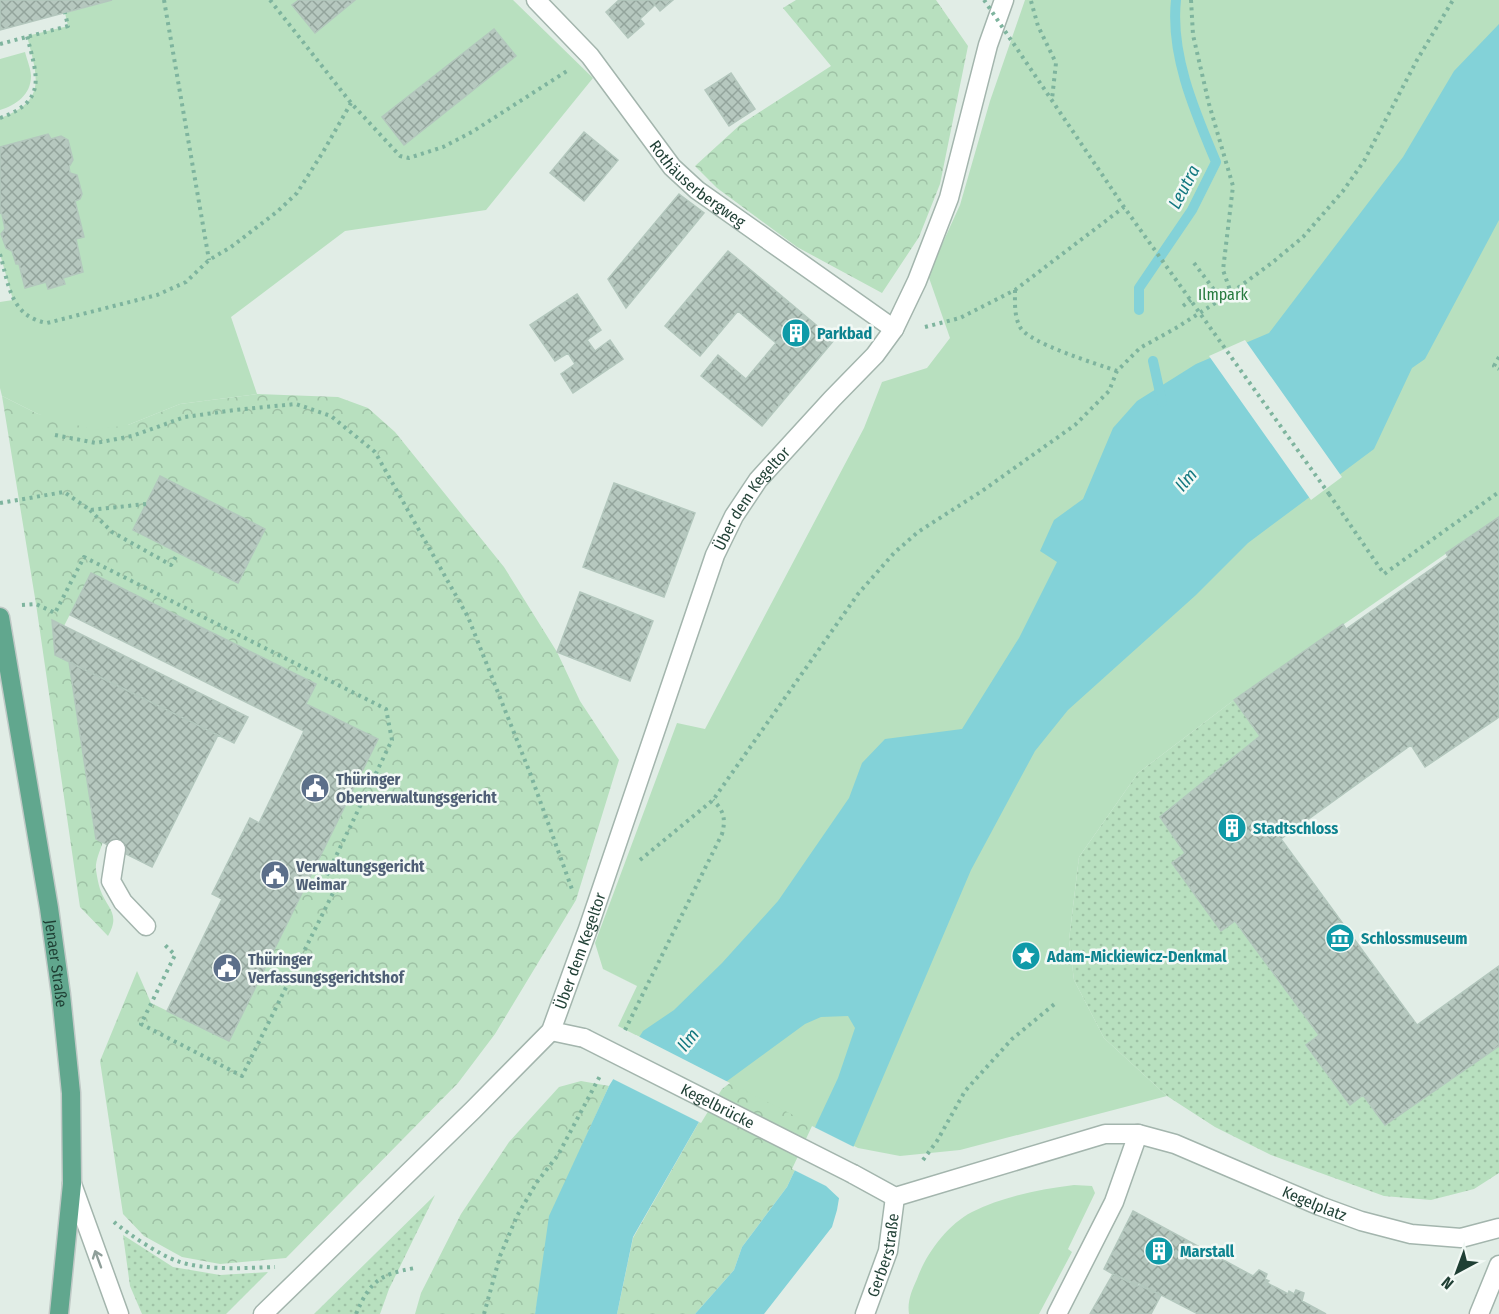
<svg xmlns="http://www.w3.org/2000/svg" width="1499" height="1314" viewBox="0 0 1499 1314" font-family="'Fira Sans Condensed',sans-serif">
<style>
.grass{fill:url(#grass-dots)}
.forest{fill:url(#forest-crowns)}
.park{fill:#b8e0bf}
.water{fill:#83d2d8}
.pier{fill:#e1ede6}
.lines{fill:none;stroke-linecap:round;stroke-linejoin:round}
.stream{stroke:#83d2d8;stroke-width:10}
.building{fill:url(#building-cross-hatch);stroke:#b3c7bd;stroke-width:1.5}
.lane-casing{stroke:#a3b5ad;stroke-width:21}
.street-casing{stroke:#a3b5ad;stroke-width:21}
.primary-casing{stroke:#c0c9c6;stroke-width:21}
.path{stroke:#7eb49e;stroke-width:4;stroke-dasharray:3 4.5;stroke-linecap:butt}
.lane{stroke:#fff;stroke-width:18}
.street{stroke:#fff;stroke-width:18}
.primary{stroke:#61a78e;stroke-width:18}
.street-bridge-casing{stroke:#a3b5ad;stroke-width:21;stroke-linecap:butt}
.path-bridge{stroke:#7eb49e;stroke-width:4;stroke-dasharray:3 4.5;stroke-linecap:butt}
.street-bridge{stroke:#fff;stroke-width:18}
.oneway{stroke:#8f9f9a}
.labels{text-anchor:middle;stroke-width:5;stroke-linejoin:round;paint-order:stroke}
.street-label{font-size:16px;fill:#1f3f34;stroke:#f2f9f5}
.park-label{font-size:16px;fill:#267a3e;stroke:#f2f9f5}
.culture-label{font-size:16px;font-weight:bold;fill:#0d838f;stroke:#f2f9f5;text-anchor:start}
.service-label{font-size:16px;font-weight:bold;fill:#4e5e75;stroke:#f2f9f5;text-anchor:start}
.water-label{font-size:18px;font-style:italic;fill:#147981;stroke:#f2f9f5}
</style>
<defs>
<pattern id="grass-dots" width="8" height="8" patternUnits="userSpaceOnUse" patternTransform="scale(1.5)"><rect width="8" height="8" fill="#b8e0bf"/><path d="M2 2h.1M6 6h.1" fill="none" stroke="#9ec1a5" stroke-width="1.8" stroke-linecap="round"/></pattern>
<pattern id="forest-crowns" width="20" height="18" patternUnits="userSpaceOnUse" patternTransform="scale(1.5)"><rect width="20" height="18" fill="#b8e0bf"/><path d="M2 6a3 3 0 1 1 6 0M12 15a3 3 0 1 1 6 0" fill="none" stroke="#9ec1a5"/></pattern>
<pattern id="building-cross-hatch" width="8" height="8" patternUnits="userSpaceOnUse" patternTransform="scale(1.5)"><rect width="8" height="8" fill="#b6c8bf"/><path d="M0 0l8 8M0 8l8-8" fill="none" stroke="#93a49c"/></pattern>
</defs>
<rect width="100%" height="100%" fill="#e1ede6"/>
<path class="grass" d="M1234 700 1260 736 1160 817 1185 853 1172 863 1221 931 1235 921 1319 1035 1306 1045 1350 1104 1363 1095 1385 1125 1499 1046V1173L1474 1189 1431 1200 1384 1196 1271 1155 1215 1127 1167 1096 1104 1038 1074 980 1069 940 1079 857 1138 773Z
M435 1195 389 1289 380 1314H314Z
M123 1235 173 1267 220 1275 268 1272 226 1314H142L130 1286Z"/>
<path class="forest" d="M796 0H936L968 46 940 184 919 237 882 293 797 247 717 188 695 166 741 124 831 66 783 8Z
M257 394 338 397 368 408 395 432 504 567 557 652 580 701 619 760 576 900 495 1034 458 1083 286 1258 220 1264 182 1257 144 1236 123 1214 100 1061 137 971 151 1003 229 1041 378 739 306 704 316 684 91 573 64 626 52 620 55 655 69 662 96 839 103 842C100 851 95 861 96 870 97 876 98 883 100 889 107 909 121 913 108 936L80 907 36 604 2 396 38 414 128 425 180 404Z
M805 1024 838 1078 787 1187 742 1247 734 1270 695 1314H617L633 1238 719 1087Z
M581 1081 609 1086 584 1141 539 1293 535 1314H415L421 1293 461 1214 509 1142 559 1087Z"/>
<path class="park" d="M112 0H513L593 78 486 210 345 231 231 317 257 394 180 404 128 425 94 430 38 414 2 396 0 388V302L13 300 0 254V118C48 101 37 76 27 36L68 26 65 13Z
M1025 0H1499V517L1234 700 1138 773 1079 857 1069 940 1074 980 1104 1038 1167 1096 960 1150 900 1156 858 1148 618 1026 637 986 603 969 595 943 677 723 705 729 864 428 882 382 927 368 950 338 928 275 960 205 990 101Z
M25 52C27 60 31 69 31 76 31 95 16 105 0 110V59Z
M1074 1185 1092 1186 1095 1193 1068 1249 1072 1252 1039 1314H909C907 1301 912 1290 917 1279 926 1254 947 1225 972 1212 1002 1197 1040 1189 1074 1185Z"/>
<path class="water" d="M1499 24V220L1425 359 1412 368 1374 449 1248 543 1196 595 1068 710 1035 751 971 870 844 1169 837 1210 832 1227 764 1314H695L734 1270 742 1247 787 1187 838 1078 855 1028 848 1016 821 1017 805 1024 719 1087 633 1237 617 1314H535L549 1216 609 1086 643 1031 674 1010 722 963 778 901 849 798 862 763 885 739 962 729 1019 638 1057 562 1040 551 1054 520 1083 499 1113 428 1137 401 1196 364 1269 333 1403 157 1454 71Z"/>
<path class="pier" d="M1245 340 1342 477 1311 500 1209 356Z
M636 1035 730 1083 722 1089 701 1123 611 1078Z
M812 1126 856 1148 847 1170 841 1200 826 1186 792 1169Z"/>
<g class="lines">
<path class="stream" d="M1139 310V288L1192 210 1216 162C1195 112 1170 55 1176 0
M1153 361 1162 402"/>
</g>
<path class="building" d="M0 0H112L0 30Z
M299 0H355L315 33 292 5Z
M619 0H651L655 5 640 19 644 24 628 38 606 12Z
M651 0H673L660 11Z
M494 29 516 56 404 145 382 117Z
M731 73 755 109 729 126 705 90Z
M584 132 618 160 584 201 550 173Z
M48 134 51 139 61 136 68 140 73 160 69 167 70 173 77 175 82 194 80 199 75 201 84 237 76 239 83 272 63 278 65 284 48 289 46 282 25 288 19 264H16L12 251 6 248 1 234 5 229 2 214 0 213V147Z
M679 194 704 213 626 308 608 279Z
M728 251 834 340 762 426 701 376 718 355 746 379 776 343 738 311 700 356 665 326Z
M577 294 601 330 587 340 595 351 610 340 623 359 573 393 561 374 575 364 568 353 555 361 530 325Z
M160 476 265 529 238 583 133 530Z
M614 483 695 513 664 597 583 567Z
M1499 517V717L1425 767 1411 745 1281 839 1417 1025 1499 966V1046L1385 1125 1363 1095 1350 1105 1306 1045 1319 1035 1235 921 1221 931 1172 863 1185 853 1160 817 1260 736 1234 700 1343 624 1346 629 1448 557 1446 553Z
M91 573 316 684 306 704 378 739 229 1041 167 1011 222 899 212 894 250 818 259 823 304 731 70 615Z
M580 592 653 621 630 681 557 652Z
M52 620 248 717 234 743 55 655Z
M69 662 218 735 152 867 96 839Z
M1133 1211 1253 1276 1259 1270 1267 1274 1265 1279 1269 1281 1267 1283 1277 1288 1288 1294 1289 1291 1294 1294 1296 1290 1304 1293 1302 1301 1326 1314H1198L1138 1283 1137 1286 1113 1274 1104 1269Z
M1113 1274 1161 1295 1151 1314H1090Z"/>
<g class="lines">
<g class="lane-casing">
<path id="lane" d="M116 849 111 881 123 902 146 926"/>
</g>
<g class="street-casing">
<g id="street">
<path id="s1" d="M536 0 590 56 672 167 697 190 894 329"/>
<path d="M551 1031 584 1038"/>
<path id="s2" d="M853 1174 895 1197 1105 1134H1138L1175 1144 1320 1206 1361 1221 1411 1234 1461 1238 1499 1228"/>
<path d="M72 1184 119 1314"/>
<path id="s3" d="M263 1314 473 1110 551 1031 588 929 715 555 734 516 758 480 832 399 875 355 894 329 917 281 949 198 988 45 1004 0"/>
<path id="s4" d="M865 1314 888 1251 895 1197"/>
<path d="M1057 1314 1114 1202 1138 1134"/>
<path d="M1479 1314 1499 1265"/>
</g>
</g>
<g class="primary-casing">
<g id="primary">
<path id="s5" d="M0 617 49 908 61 995 71 1093 72 1184 59 1314"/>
</g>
</g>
<path class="path" d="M164 0 209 260
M270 0 351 103 400 156 409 158 443 147 472 132 567 71
M1191 0 1193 35 1209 104 1233 186 1223 270 1231 293
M1031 1 1038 26 1056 63 1052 99
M0 44 68 26 65 13
M0 118C48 101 37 76 27 36
M0 254C9 285 10 316 47 323L157 295 186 282 209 260 231 247 278 211 297 193 323 152 351 103
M1194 263 1221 299
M1015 290C1015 302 1014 316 1020 327 1028 343 1097 364 1117 371
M1183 306 1191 300
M925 327 960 318 1015 290 1124 207
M1499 357 1494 366 1499 369
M55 435 96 443 132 436 185 417 235 410 296 404 331 416 375 452 468 617 530 773 573 892
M1329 494 1384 574 1499 492
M0 503 64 492 90 510 146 504
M90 510 112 532 171 565 178 553
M22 605 36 604 55 613 84 557 386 709 392 740 322 885 334 891 242 1076 141 1024 175 955 164 944
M640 860 713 800 858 594 894 553 918 532 982 491 1075 425 1109 391 1117 371 1140 348 1176 328 1231 293 1273 262 1303 237 1343 191 1364 161 1417 60 1453 0
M625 1030 722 834C726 819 724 811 713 800
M923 1160 937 1141 965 1091 1012 1039 1057 1002
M114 1222C128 1234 160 1255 177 1261 205 1271 245 1268 275 1267
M356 1314C370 1281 380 1274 415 1268
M484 1314 500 1256 517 1216 537 1182 558 1155 601 1074"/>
<use href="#lane" class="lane"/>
<use href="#street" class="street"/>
<use href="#primary" class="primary"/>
<g class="street-bridge-casing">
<g id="street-bridge">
<path id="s6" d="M584 1038 853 1174"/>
</g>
</g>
<path class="path-bridge" d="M984 0 1124 207 1329 494"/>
<use href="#street-bridge" class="street-bridge"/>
</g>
<defs><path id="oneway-shaft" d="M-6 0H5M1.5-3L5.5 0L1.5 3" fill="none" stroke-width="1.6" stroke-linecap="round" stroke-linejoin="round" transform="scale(1.5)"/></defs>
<use class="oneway" href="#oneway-shaft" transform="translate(98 1259) rotate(-110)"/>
<defs>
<g id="building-disc" transform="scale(1.5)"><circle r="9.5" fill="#0f9aa8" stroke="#f2f9f5"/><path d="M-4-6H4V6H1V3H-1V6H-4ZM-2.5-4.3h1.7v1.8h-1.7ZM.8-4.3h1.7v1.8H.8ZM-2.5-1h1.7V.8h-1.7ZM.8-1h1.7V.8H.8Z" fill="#fff"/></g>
<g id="civic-disc" transform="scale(1.5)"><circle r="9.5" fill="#5c6f8a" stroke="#f2f9f5"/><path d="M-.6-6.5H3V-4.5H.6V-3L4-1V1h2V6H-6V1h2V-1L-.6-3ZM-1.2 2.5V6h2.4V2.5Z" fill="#fff"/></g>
<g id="museum-disc" transform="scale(1.5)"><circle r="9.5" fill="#0f9aa8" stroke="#f2f9f5"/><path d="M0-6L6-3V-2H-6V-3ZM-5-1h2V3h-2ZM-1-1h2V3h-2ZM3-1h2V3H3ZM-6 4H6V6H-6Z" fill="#fff"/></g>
<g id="sight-disc" transform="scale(1.5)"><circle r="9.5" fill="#0f9aa8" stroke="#f2f9f5"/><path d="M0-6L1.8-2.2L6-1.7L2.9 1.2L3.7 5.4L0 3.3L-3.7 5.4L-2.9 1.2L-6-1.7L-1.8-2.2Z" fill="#fff"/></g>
</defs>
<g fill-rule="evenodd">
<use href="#building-disc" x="796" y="333"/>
<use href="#civic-disc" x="315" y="788"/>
<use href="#building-disc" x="1232" y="828"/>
<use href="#civic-disc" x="275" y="875"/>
<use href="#museum-disc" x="1340" y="938"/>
<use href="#sight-disc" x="1026" y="956"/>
<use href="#civic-disc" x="227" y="968"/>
<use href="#building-disc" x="1159" y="1251"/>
</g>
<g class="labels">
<g class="street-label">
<text dy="6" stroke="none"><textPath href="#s1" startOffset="246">Rothäuserbergweg</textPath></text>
<text dy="6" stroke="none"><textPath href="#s3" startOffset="975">Über dem Kegeltor</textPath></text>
<text dy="6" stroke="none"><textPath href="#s3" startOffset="489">Über dem Kegeltor</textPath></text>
<text dy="6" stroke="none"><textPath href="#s5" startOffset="351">Jenaer Straße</textPath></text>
<text dy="6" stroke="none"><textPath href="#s6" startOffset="150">Kegelbrücke</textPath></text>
<text dy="6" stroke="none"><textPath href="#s2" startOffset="490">Kegelplatz</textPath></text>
<text dy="6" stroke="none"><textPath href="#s4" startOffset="62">Gerberstraße</textPath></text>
</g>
<g class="park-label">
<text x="1223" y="300">Ilmpark</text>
</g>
<g class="culture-label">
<text x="817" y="339">Parkbad</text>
<text x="1253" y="834">Stadtschloss</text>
<text x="1361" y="944">Schlossmuseum</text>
<text x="1047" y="962">Adam-Mickiewicz-Denkmal</text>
<text x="1180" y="1257">Marstall</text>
</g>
<g class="service-label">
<text x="336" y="785">Thüringer<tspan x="336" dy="18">Oberverwaltungsgericht</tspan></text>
<text x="296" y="872">Verwaltungsgericht<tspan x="296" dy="18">Weimar</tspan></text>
<text x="248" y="965">Thüringer<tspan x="248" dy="18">Verfassungsgerichtshof</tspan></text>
</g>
<g class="water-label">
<text transform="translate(1184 187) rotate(-62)" y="6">Leutra</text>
<text transform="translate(1186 480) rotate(-49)" y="6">Ilm</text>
<text transform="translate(688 1040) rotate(-52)" y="6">Ilm</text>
</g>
</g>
<g transform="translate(1457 1272) rotate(221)" stroke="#f2f9f5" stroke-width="4.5" paint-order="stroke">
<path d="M0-4.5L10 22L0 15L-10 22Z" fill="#1f3f34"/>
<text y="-9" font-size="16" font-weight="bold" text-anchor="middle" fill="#1f3f34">N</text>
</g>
</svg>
